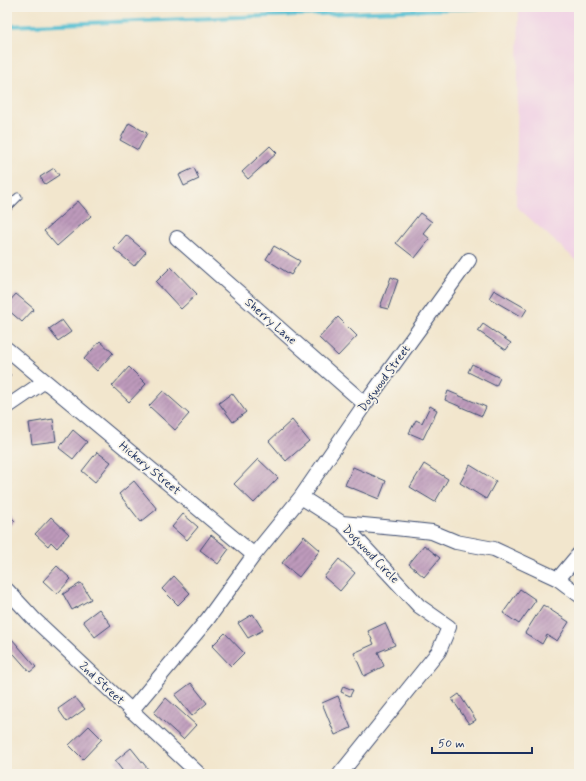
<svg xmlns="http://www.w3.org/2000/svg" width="586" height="781" viewBox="0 0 586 781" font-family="Mynerve,sans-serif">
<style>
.built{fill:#f0d0e4}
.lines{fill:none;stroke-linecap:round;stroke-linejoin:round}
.stream{stroke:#56c0d3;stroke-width:4}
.building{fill:url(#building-hatch)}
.lane-casing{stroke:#3b4a6f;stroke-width:9}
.street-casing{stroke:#3b4a6f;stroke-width:16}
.lane{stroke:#fff;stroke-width:7}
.street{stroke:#fff;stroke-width:14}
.labels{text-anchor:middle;stroke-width:3.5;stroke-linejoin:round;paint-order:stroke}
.street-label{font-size:12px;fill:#1b2f5e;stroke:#f7f3e8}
</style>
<defs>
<pattern id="building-hatch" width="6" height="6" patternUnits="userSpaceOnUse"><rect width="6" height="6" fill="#bd9abb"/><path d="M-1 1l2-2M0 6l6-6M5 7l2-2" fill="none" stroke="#997e9b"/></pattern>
</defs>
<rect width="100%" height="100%" fill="#f7f3e8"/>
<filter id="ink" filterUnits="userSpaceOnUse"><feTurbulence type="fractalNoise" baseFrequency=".025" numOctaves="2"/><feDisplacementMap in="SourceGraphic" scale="8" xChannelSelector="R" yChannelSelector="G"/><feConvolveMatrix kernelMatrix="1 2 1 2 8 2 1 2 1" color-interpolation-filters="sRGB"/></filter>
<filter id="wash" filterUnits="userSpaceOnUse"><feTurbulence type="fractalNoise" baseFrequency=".012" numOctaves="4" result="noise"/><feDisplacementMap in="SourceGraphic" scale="16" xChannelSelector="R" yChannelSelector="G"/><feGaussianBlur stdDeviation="0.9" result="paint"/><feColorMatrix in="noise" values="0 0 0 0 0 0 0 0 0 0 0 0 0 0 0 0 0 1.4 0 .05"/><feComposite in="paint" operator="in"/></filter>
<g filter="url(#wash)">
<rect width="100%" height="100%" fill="#f2e6cd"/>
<path class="built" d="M519 7H579V263L516 206Z"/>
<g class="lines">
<path class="stream" d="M7 26 504 7"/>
</g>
<g id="blocks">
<path class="building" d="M129 123 147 133 138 150 120 140Z
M270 146 277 153 248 179 242 172Z
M54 168 59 175 45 184 40 177Z
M194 168 199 179 184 186 179 175Z
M78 201 91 216 57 246 44 231Z
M420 213 432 222 423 233 430 239 415 258 396 243Z
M126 235 146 252 134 266 114 249Z
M274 246 300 261 291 275 266 259Z
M171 267 197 294 181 309 156 282Z
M391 277 398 280 388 309 380 307Z
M494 290 527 309 522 317 489 298Z
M16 294 34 309 22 322 7 309V304Z
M338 317 357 336 338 356 319 338Z
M62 320 71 332 58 341 49 329Z
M483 324 511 343 506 350 478 331Z
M100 341 113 353 97 371 84 359Z
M472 364 500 378 496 386 468 372Z
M129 367 146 384 129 402 112 386Z
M7 371 11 375 7 379Z
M163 391 189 414 175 430 149 406Z
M448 391 486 407 482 416 445 400Z
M232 393 246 412 233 422 219 403Z
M430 406 437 410 423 439 409 433 416 420 422 423Z
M53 419 56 441 32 444 29 423Z
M292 420 309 441 286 461 269 441Z
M73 430 87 442 73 459 59 448Z
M97 452 111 462 95 482 82 471Z
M258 459 278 478 254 503 234 484Z
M424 464 448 479 435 502 410 487Z
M470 465 496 481 486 499 460 483Z
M353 467 386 481 379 499 345 485Z
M134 481 157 509 141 522 119 494Z
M7 513 15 521 7 528Z
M183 514 198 527 187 540 172 527Z
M51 517 69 534 57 548 51 542 48 546 35 534Z
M211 535 229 549 218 564 200 550Z
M304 536 320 550 299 577 282 563Z
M424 545 440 558 424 577 409 564Z
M339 559 355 573 340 591 324 577Z
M57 566 71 579 57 594 43 581Z
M174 576 190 593 178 605 162 589Z
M81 583 91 599 72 610 63 594Z
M520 589 536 600 519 624 503 613Z
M543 605 569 622 557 641 547 635 542 644 525 633Z
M99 609 111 625 95 637 83 621Z
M253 614 263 630 248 638 238 623Z
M385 623 395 645 378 652 384 666 364 676 354 653 374 644 368 631Z
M225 633 244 653 231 666 212 646Z
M12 639 36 667 30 672 7 646V643Z
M191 683 207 703 192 716 175 695Z
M343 686 353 690 350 696 341 692Z
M459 694 476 720 469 724 452 699Z
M338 696 351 728 335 735 322 703Z
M75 697 85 709 67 722 58 709Z
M166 698 196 725 183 739 154 713Z
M89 726 102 739 83 759 69 745Z
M131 748 152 774H125L115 761Z"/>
</g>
</g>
<g filter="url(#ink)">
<use href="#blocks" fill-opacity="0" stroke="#3b4a6f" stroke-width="1"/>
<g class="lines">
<g class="lane-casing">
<path id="lane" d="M7 208 18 197"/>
</g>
<g class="street-casing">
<path id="street" d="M177 238 365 404
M7 349 45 381
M7 407 45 381 254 555
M301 497 342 523 419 606 449 627 439 651 340 774
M342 523 395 528 432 532 456 542 494 549 558 579 579 595
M558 579 579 554
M7 590 33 618 199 774
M131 711 207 620 254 555 301 497 365 404 469 260"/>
</g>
<use href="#lane" class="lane"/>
<use href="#street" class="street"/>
</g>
</g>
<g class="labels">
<g class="street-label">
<text transform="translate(271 321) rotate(41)" y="4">Sherry Lane</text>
<text transform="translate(384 378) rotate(-54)" y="4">Dogwood Street</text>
<text transform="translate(150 468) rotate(40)" y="4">Hickory Street</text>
<text transform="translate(371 554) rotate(46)" y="4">Dogwood Circle</text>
<text transform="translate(102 683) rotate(43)" y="4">2nd Street</text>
</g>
</g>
<rect width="586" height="781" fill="none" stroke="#f7f3e8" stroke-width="24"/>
<path d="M432 747v6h100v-6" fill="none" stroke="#1b2f5e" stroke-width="2"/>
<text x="438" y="747" font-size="12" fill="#1b2f5e" stroke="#f7f3e8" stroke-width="3" paint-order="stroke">50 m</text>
</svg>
